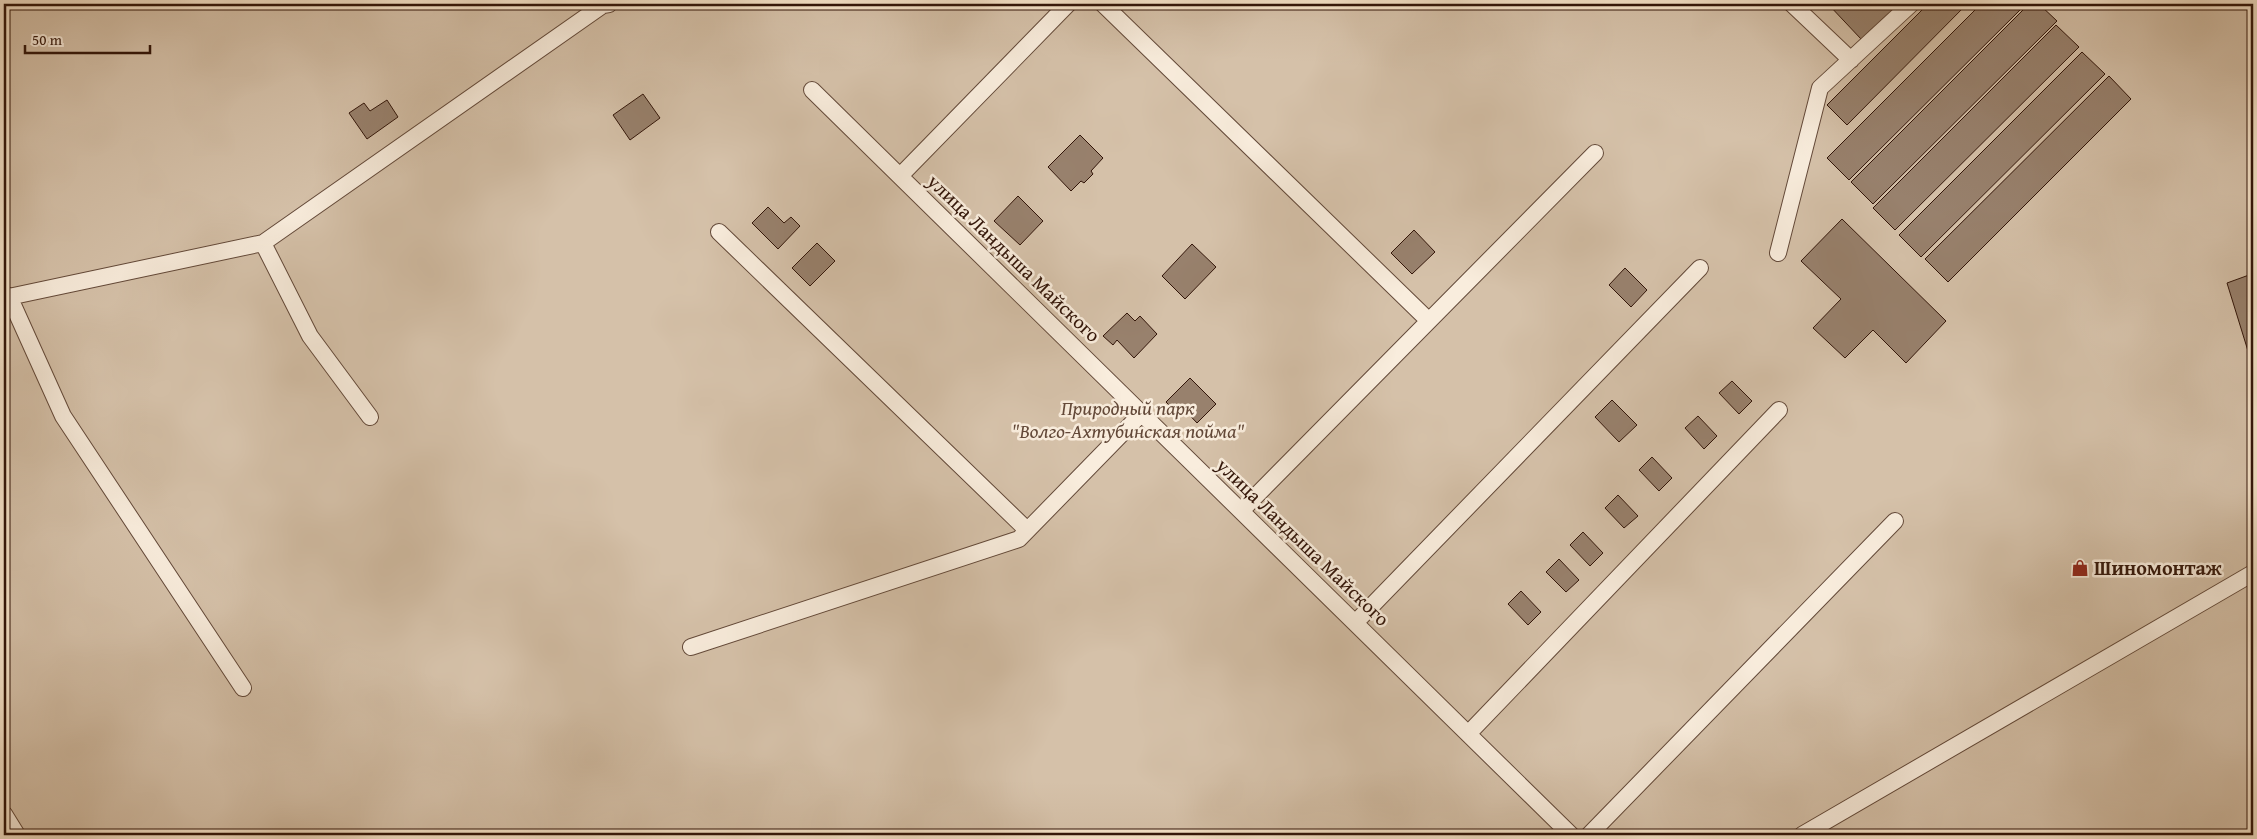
<svg xmlns="http://www.w3.org/2000/svg" width="2257" height="839" viewBox="0 0 2257 839" font-family="'Gentium Book Plus',serif">
<style>
.green{fill:#d5c1a9;stroke:#846b59}
.building{fill:#98816d;stroke:#321509}
.lines{fill:none;stroke-linecap:round;stroke-linejoin:round}
.minor-casing{stroke:#634939;stroke-width:18}
.minor{stroke:#f9eddd;stroke-width:16}
.labels{text-anchor:middle;stroke-width:5;stroke-linejoin:round;paint-order:stroke}
.street-label{font-size:20px;fill:#321509;stroke:#f9eddd}
.park-label{font-size:20px;font-style:italic;fill:#634939;stroke:#f9eddd}
.poi-label{font-size:20px;font-weight:bold;fill:#321509;stroke:#f9eddd;text-anchor:start}
</style>
<rect width="100%" height="100%" fill="#f6e4ca"/>
<filter id="stains"><feTurbulence type="fractalNoise" baseFrequency=".004" numOctaves="4"/><feColorMatrix values="0 0 0 0 .2 0 0 0 0 .09 0 0 0 0 .02 0 0 0 .5 -.17"/></filter>
<radialGradient id="worn" r=".72"><stop offset=".6" stop-color="#630" stop-opacity="0"/><stop offset="1" stop-color="#630" stop-opacity=".3"/></radialGradient>
<path class="green" d="M4 4H2253V835H4Z"/>
<path class="building" d="M1828 4H1899L1861 39Z
M1928 4H1967L1847 125 1827 105Z
M1981 4H2026L1849 180 1827 158Z
M2029 4H2039L2057 21 1873 204 1851 182Z
M2056 25 2079 47 1895 230 1873 208Z
M2082 52 2105 74 1921 257 1899 235Z
M2109 76 2131 99 1948 282 1925 259Z
M643 94 660 118 630 140 613 115Z
M387 100 398 117 367 139 349 113 364 103 370 111Z
M1080 135 1103 158 1091 171 1093 174 1084 183 1081 181 1071 191 1048 167Z
M1018 196 1043 221 1020 245 994 221Z
M768 207 784 223 791 217 800 226 778 249 752 223Z
M1842 219 1946 321 1906 363 1873 330 1845 358 1813 328 1841 299 1801 261Z
M1414 230 1435 252 1412 274 1391 253Z
M817 243 835 261 810 286 792 268Z
M1192 244 1216 267 1185 299 1162 276Z
M1625 268 1647 290 1631 307 1609 285Z
M2249 275 2253 288V349L2248 351 2227 283Z
M1127 313 1135 321 1140 316 1157 334 1134 358 1117 340 1113 345 1103 336Z
M1190 378 1216 404 1197 423 1182 407 1176 412 1166 402Z
M1732 381 1752 401 1739 414 1719 393Z
M1612 400 1637 425 1619 442 1595 417Z
M1698 416 1717 436 1704 449 1685 428Z
M1652 457 1672 478 1659 491 1639 470Z
M1618 495 1638 516 1624 528 1605 508Z
M1583 532 1603 553 1590 566 1570 545Z
M1559 559 1579 580 1566 592 1546 572Z
M1521 591 1541 612 1528 625 1508 604Z"/>
<g class="lines">
<g class="minor-casing">
<path id="minor" d="M1103 4 1429 321
M1792 4 1851 60
M812 90 1571 835
M900 176 1068 4
M719 232 1027 530
M263 243 310 336 370 417
M1778 253 1820 88 1911 4
M9 296 63 416 243 688
M4 298 263 243 603 5 609 4
M1241 511 1595 153
M1355 623 1700 268
M691 647 1019 539 1142 413
M1468 734 1779 410
M4 814 17 835
M1589 835 1895 521
M1802 835 2253 573"/>
</g>
<use href="#minor" class="minor"/>
</g>
<defs>
<g id="shop-bare" transform="scale(1.35)"><path d="M-5-2.5h2.3a2.7 3.5 0 0 1 5.4 0H5L5.5 6h-11ZM-1.5-2.5h3a1.5 2.3 0 0 0-3 0Z" fill="#8f2418" stroke="#f9eddd" stroke-width="2.5" paint-order="stroke"/></g>
</defs>
<g fill-rule="evenodd">
<use href="#shop-bare" x="2080" y="568"/>
</g>
<g class="labels">
<g class="street-label">
<text transform="translate(1014 258) rotate(44)" y="7">улица Ландыша Майского</text>
<text transform="translate(1303 542) rotate(44)" y="7">улица Ландыша Майского</text>
</g>
<g class="park-label">
<text x="1128" y="415">Природный парк<tspan x="1128" dy="23">"Волго-Ахтубинская пойма"</tspan></text>
</g>
<g class="poi-label">
<text x="2094" y="575">Шиномонтаж</text>
</g>
</g>
<rect width="2257" height="839" fill="none" stroke="#f6e4ca" stroke-width="20"/>
<rect x="5" y="5" width="2247" height="829" fill="none" stroke="#321509" stroke-width="2.5"/>
<rect x="10" y="10" width="2237" height="819" fill="none" stroke="#321509"/>
<path d="M25 45v8h125v-8" fill="none" stroke="#321509" stroke-width="2.5"/>
<text x="32" y="45" font-size="15" fill="#321509" stroke="#f9eddd" stroke-width="4" paint-order="stroke">50 m</text>
<rect width="100%" height="100%" filter="url(#stains)"/>
<rect width="100%" height="100%" fill="url(#worn)"/>
</svg>
